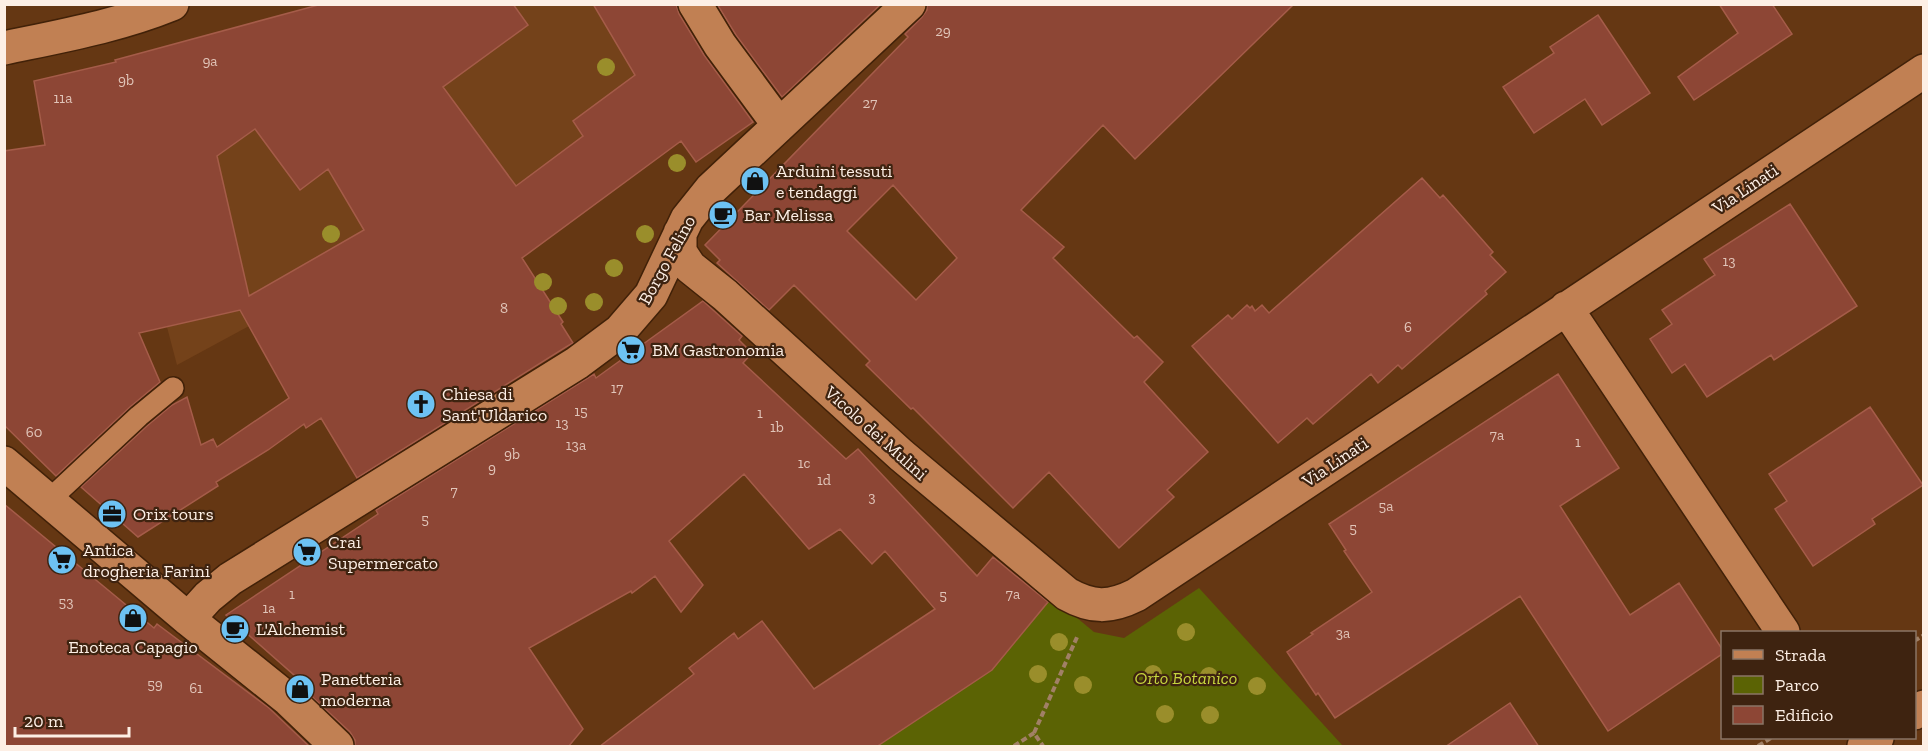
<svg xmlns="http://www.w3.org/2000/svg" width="1928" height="751" viewBox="0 0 1928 751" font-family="'Zilla Slab',serif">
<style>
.built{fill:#74421a}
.green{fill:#5b6304}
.building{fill:#8d4635;stroke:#a55c49;stroke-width:1.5;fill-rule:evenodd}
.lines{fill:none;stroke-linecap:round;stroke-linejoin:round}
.lane-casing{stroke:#412108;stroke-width:24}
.street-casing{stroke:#412108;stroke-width:36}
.secondary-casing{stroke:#412108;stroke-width:36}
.path{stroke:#a18066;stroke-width:4;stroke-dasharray:6 3;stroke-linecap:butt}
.lane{stroke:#c18053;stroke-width:21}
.street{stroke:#c18053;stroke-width:33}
.secondary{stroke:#c18053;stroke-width:33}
.tree{fill:#9a8e2b}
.labels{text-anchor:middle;stroke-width:4.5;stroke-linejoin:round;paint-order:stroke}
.number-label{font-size:15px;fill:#e1c5b9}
.poi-label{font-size:18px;fill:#fdefe5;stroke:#3e2310;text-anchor:start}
.street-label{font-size:18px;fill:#fdefe5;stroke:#3e2310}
.park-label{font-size:18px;font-style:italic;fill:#c6d53e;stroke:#3e2310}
</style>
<rect width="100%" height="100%" fill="#653713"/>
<path class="built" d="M361 4 665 5 681 141 502 273 284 307 177 365 137 213 115 60 306 9Z"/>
<path class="green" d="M1199 588 1343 746H876L1012 646 1052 597 1094 632 1124 638Z"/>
<path class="building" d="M322 4H513L528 25 443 87 516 186 583 136 573 121 635 75 593 4H676L679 14 704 55 753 122 696 162 681 141 522 258 563 322 561 324 573 343 566 347 357 478 321 418 306 428 304 424 268 450 216 482 218 486 138 537 81 487 147 426 172 405 187 397 201 445 213 439 217 447 289 398 240 310 139 333 160 382 130 407 56 476 4 425V151L45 145 34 81 116 62 115 60ZM255 129 300 190 328 169 364 230 249 296 217 156Z
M717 4H881L782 97 736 35Z
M927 4H1294L1135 159 1103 125 1021 210 1064 247 1053 258 1134 338 1137 336 1163 362 1144 382 1208 452 1167 490 1174 497 1119 548 1049 472 1013 508 913 408 911 409 866 365 870 361 794 285 769 310 717 263 720 260 705 245 908 37 905 34 922 17 927 10ZM893 185 957 258 916 300 847 231Z
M1719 4H1772L1792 34 1694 100 1678 77 1738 33Z
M1598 15 1650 93 1602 125 1585 99 1534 133 1503 87 1554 53 1550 47Z
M1422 178 1440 198 1443 195 1493 252 1490 255 1506 272 1485 291 1487 294 1402 369 1398 365 1378 383 1371 374 1313 424 1307 418 1278 443 1192 346 1228 315 1232 319 1247 305 1250 308 1252 306 1255 311 1262 305 1269 313Z
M1790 204 1857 306 1774 360 1771 355 1707 397 1685 364 1672 373 1650 339 1672 324 1662 310 1715 275 1704 259Z
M703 301 742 336 739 340 752 353 743 363 846 459 858 449 977 576 993 557 1048 602 992 670 876 747H599L694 674 689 668 734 633 738 639 762 621 814 689 935 609 885 551 872 564 840 529 809 549 744 474 669 541 703 585 681 612 655 576 632 593 631 591 529 648 583 729 568 747H355V740L350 732 293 679 295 676 226 615 378 514 376 510 594 374 596 378Z
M1558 374 1619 468 1560 506 1630 615 1679 583 1722 649V654L1608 731 1520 596 1335 718 1318 693 1316 695 1287 652 1313 634 1311 633 1372 592 1344 551 1346 550 1329 524Z
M1870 407 1923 485 1872 519 1875 524 1813 566 1775 509 1787 501 1769 474Z
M4 504 154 628 157 624 269 708 310 747H4Z
M1510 703 1539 747H1445Z"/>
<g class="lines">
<g class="lane-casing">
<path id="lane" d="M48 501 139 416 173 388"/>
</g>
<g class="street-casing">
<path id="street" d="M695 4 720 45 779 125
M4 48C61 36 118 26 172 4
M680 233V252L690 267 725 295 901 455 1067 594C1092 608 1110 608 1136 595L1924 71
M1566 308 1783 632
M4 463 188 619 289 700 337 746
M188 619 208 597 230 579 577 363 620 331 651 295 687 219 711 189 909 4"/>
</g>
<g class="secondary-casing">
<path id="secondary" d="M1914 713 1924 707
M1864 746 1877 738"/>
</g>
<path class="path" d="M1914 641 1924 635
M1034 733 1078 635
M1014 746 1034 733 1043 746
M1758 746 1771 738"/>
<use href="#lane" class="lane"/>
<use href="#street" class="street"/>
<use href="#secondary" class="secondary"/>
</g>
<g class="tree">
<circle cx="606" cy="67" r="9"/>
<circle cx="677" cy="163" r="9"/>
<circle cx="331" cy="234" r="9"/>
<circle cx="645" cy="234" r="9"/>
<circle cx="614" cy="268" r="9"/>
<circle cx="543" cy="282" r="9"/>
<circle cx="594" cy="302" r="9"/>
<circle cx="558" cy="306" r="9"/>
<circle cx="1186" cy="632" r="9"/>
<circle cx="1059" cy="642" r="9"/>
<circle cx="1038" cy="674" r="9"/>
<circle cx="1153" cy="674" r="9"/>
<circle cx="1209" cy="676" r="9"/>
<circle cx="1083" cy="685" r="9"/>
<circle cx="1257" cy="686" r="9"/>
<circle cx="1165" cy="714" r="9"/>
<circle cx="1210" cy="715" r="9"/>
</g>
<defs>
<g id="shop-disc" transform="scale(1.5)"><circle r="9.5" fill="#6dc2f3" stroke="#3e2310"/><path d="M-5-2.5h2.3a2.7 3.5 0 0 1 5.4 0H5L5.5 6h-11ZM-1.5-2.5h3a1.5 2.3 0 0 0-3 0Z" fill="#111"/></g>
<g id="cafe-disc" transform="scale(1.5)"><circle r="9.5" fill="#6dc2f3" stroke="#3e2310"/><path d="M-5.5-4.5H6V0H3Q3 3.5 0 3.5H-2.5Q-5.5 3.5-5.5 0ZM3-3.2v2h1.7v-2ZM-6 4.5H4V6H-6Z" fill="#111"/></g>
<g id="supermarket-disc" transform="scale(1.5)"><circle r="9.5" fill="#6dc2f3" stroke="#3e2310"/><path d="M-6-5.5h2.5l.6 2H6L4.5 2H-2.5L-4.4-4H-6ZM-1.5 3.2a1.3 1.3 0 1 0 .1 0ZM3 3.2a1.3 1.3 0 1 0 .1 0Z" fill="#111"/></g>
<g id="church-disc" transform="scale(1.5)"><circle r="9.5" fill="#6dc2f3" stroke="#3e2310"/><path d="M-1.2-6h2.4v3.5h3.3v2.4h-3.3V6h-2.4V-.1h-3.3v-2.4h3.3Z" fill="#111"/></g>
<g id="office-disc" transform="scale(1.5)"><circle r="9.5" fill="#6dc2f3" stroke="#3e2310"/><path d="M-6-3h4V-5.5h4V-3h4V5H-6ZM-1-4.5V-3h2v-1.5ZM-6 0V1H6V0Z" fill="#111"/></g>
</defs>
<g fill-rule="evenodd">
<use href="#shop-disc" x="755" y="181"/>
<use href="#cafe-disc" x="723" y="215"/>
<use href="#supermarket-disc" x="631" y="350"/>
<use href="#church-disc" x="421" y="404"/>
<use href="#office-disc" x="112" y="514"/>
<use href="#supermarket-disc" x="307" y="552"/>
<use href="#supermarket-disc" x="62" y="560"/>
<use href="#shop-disc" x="133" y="618"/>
<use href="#cafe-disc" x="235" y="629"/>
<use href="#shop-disc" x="300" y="689"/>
</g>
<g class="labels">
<g class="number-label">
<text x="943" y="36">29</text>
<text x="210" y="66">9a</text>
<text x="126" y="85">9b</text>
<text x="63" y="103">11a</text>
<text x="870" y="108">27</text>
<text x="1729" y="266">13</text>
<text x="504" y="313">8</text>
<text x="1408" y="332">6</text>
<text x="617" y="393">17</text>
<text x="581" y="416">15</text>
<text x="760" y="418">1</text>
<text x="562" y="428">13</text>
<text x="777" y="432">1b</text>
<text x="34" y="437">60</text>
<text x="1497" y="440">7a</text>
<text x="1578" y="447">1</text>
<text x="576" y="450">13a</text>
<text x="512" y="459">9b</text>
<text x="804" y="468">1c</text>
<text x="492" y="473">9</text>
<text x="824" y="485">1d</text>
<text x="454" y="496">7</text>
<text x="872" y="502">3</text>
<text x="1386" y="511">5a</text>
<text x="425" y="524">5</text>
<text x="1353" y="533">5</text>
<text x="292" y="599">1</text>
<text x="1013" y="599">7a</text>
<text x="943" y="600">5</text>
<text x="66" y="607">53</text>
<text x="269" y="613">1a</text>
<text x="1343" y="638">3a</text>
<text x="155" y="689">59</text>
<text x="196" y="693">61</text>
</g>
<g class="poi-label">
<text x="776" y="177">Arduini tessuti<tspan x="776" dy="21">e tendaggi</tspan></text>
<text x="744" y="221">Bar Melissa</text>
<text x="652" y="356">BM Gastronomia</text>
<text x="442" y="400">Chiesa di<tspan x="442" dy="21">Sant'Uldarico</tspan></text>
<text x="133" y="520">Orix tours</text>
<text x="328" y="548">Crai<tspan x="328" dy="21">Supermercato</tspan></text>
<text x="83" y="556">Antica<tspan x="83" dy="21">drogheria Farini</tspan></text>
<text x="256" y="635">L'Alchemist</text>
<text x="133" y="653" text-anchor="middle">Enoteca Capagio</text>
<text x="321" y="685">Panetteria<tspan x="321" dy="21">moderna</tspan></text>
</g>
<g class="street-label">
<text transform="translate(1745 189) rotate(-34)" y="6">Via Linati</text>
<text transform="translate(667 260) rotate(-61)" y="6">Borgo Felino</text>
<text transform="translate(876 433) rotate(42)" y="6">Vicolo dei Mulini</text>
<text transform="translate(1335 462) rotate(-34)" y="6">Via Linati</text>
</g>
<g class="park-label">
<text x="1186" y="684">Orto Botanico</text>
</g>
</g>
<rect width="1928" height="751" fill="none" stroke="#fdefe5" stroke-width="12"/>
<rect x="1721" y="631" width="195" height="108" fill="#3e2310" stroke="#8a7565" stroke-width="1.5"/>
<rect x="1733" y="650" width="30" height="9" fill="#c18053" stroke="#8a7565" stroke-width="1.5"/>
<text x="1775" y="661" font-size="18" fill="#fdefe5">Strada</text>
<rect x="1733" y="676" width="30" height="18" fill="#5b6304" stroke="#8a7565" stroke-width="1.5"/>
<text x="1775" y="691" font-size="18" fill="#fdefe5">Parco</text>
<rect x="1733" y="706" width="30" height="18" fill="#8d4635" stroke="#8a7565" stroke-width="1.5"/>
<text x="1775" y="721" font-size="18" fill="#fdefe5">Edificio</text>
<path d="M15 727v9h114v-9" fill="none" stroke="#fdefe5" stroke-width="3"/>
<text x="24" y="727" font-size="18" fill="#fdefe5" stroke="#3e2310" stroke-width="4.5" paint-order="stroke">20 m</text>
</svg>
